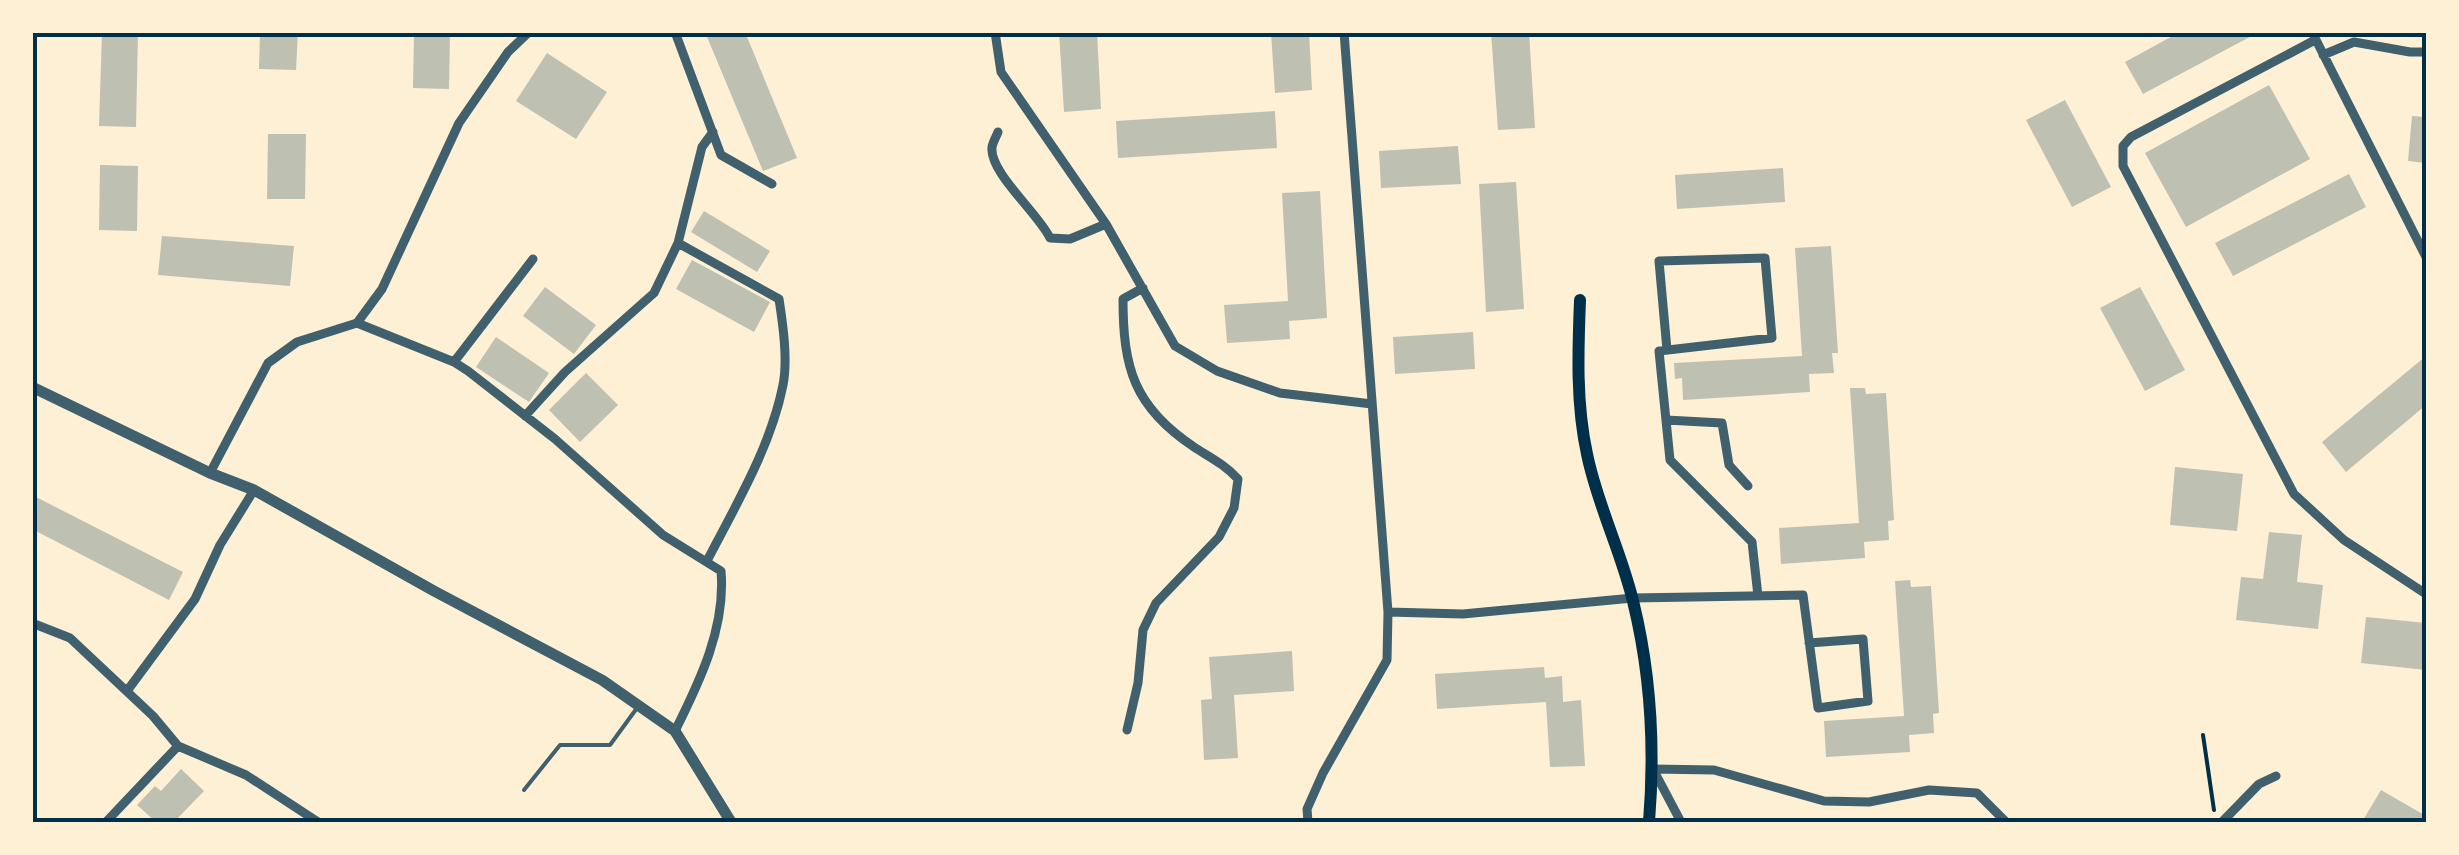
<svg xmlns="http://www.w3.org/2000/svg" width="2459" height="855" viewBox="0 0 2459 855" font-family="'Zilla Slab',serif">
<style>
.building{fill:#bec0b2}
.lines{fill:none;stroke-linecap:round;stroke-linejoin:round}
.path{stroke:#003049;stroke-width:4}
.service{stroke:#3f606c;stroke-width:4}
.minor{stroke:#3f606c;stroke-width:9}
.tertiary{stroke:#3f606c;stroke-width:11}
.secondary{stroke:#003049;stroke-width:12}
.neatline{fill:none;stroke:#003049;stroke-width:4}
</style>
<rect width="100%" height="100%" fill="#fdf0d5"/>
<path class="building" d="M102 32H138L136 127 99 126Z
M260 32H298L296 70 259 69Z
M414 32H450L449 89 413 88Z
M705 32H745L797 158 763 171Z
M1059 32H1097L1101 109 1064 112Z
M1271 32H1309L1312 90 1275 93Z
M1491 32H1529L1535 128 1498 130Z
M2180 32H2259L2143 94 2125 62Z
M547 53 607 92 576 139 516 101Z
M2269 85 2310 159 2186 227 2145 153Z
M2065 100 2111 187 2072 207 2026 120Z
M1275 111 1277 148 1118 158 1116 121Z
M2412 116 2426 117V163L2408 161Z
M268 134H306L305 199H267Z
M1458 146 1461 184 1381 188 1379 151Z
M100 165 138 166 137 231 99 230Z
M1783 168 1785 202 1677 209 1675 175Z
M2349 174 2366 207 2233 276 2215 243Z
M1516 182 1524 309 1486 312 1479 184Z
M1320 191 1327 318 1289 321 1290 339 1227 343 1224 305 1288 301 1282 193Z
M704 211 770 251 757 272 691 232Z
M162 236 294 246 290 286 158 275Z
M1831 246 1838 353H1832L1834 373 1809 374 1810 392 1683 400 1682 378 1675 379 1674 363 1802 356 1795 248Z
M692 260 770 302 754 332 676 289Z
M545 287 596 325 574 354 523 316Z
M2140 287 2185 370 2145 391 2100 308Z
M1473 332 1475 369 1395 374 1393 337Z
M496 337 549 373 529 402 476 367Z
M2426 356V405L2346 472 2322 442Z
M586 373 618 405 580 442 549 410Z
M1850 388H1865L1866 394 1886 393 1894 520 1888 521 1889 540 1864 542 1865 558 1781 564 1779 528 1859 523Z
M2175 467 2243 474 2237 531 2170 525Z
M32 495 183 572 169 600 32 529Z
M2269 532 2302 535 2297 582 2323 585 2318 629 2236 620 2241 577 2263 579Z
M1910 580 1911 587 1931 586 1939 713 1933 714 1934 733 1909 735 1910 752 1826 757 1824 721 1904 716 1895 581Z
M2366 617 2426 623V670L2361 663Z
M1292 651 1294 691 1234 695 1238 758 1204 760 1201 700 1212 699 1209 657Z
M1544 667 1545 678 1562 676 1563 702 1581 700 1585 766 1550 767 1546 702 1437 709 1435 674Z
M181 769 204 791 174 822H156L137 805 155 786 161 791Z
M2381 790 2426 816V822H2362Z"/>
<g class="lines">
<path class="path" d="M2203 735 2214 810"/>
<path class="service" d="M524 790 560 745H610L637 708"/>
<path class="minor" d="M675 32 721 155 772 184
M995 32 1001 72 1106 224 1175 346 1217 371 1280 393 1372 404
M2312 32 2426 257
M2315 40 2131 137 2123 146V166L2294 494 2344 540 2426 594
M2323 55 2354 42 2410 52H2426
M998 132C996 137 993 142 992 147 989 172 1038 213 1050 238L1070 239 1106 224
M678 243 779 299C783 325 788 360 783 385 771 446 736 505 708 559
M357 323 454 362 468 371 555 439 663 535 721 571C726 627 700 681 675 731
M1667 350 1659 261 1765 258 1772 338 1659 351 1670 460 1752 542 1758 596
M454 362 533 259
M525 416 565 372 654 293 678 243 702 147 713 132
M1666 420 1722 423 1729 465 1748 486
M210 473 268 363 297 342 357 323 382 289 459 123 508 52 529 32
M1388 612 1463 614 1633 598 1803 595 1818 708 1868 701 1863 639 1809 643
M32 623 70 638 153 716 178 746 246 775 318 822
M127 691 195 599 220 545 254 490
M1127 730 1138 683 1143 630 1156 603 1219 537 1234 508 1238 479C1224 464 1211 458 1194 447 1134 407 1123 368 1123 299L1143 288
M106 822 178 746
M1308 822 1307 809 1323 773 1387 660 1388 612 1344 32
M1681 822 1653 769 1714 770 1824 801 1869 802 1929 790 1977 793 2006 822
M2222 822 2259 784 2276 776"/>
<path class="tertiary" d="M32 387 210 473 254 490 434 591 602 680 675 731 731 822"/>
<path class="secondary" d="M1580 300C1578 351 1576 404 1587 454 1597 504 1621 551 1633 601 1651 674 1655 748 1649 822"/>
</g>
<rect width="2459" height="855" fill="none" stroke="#fdf0d5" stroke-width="70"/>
<rect x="35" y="35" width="2389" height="785" class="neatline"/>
</svg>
